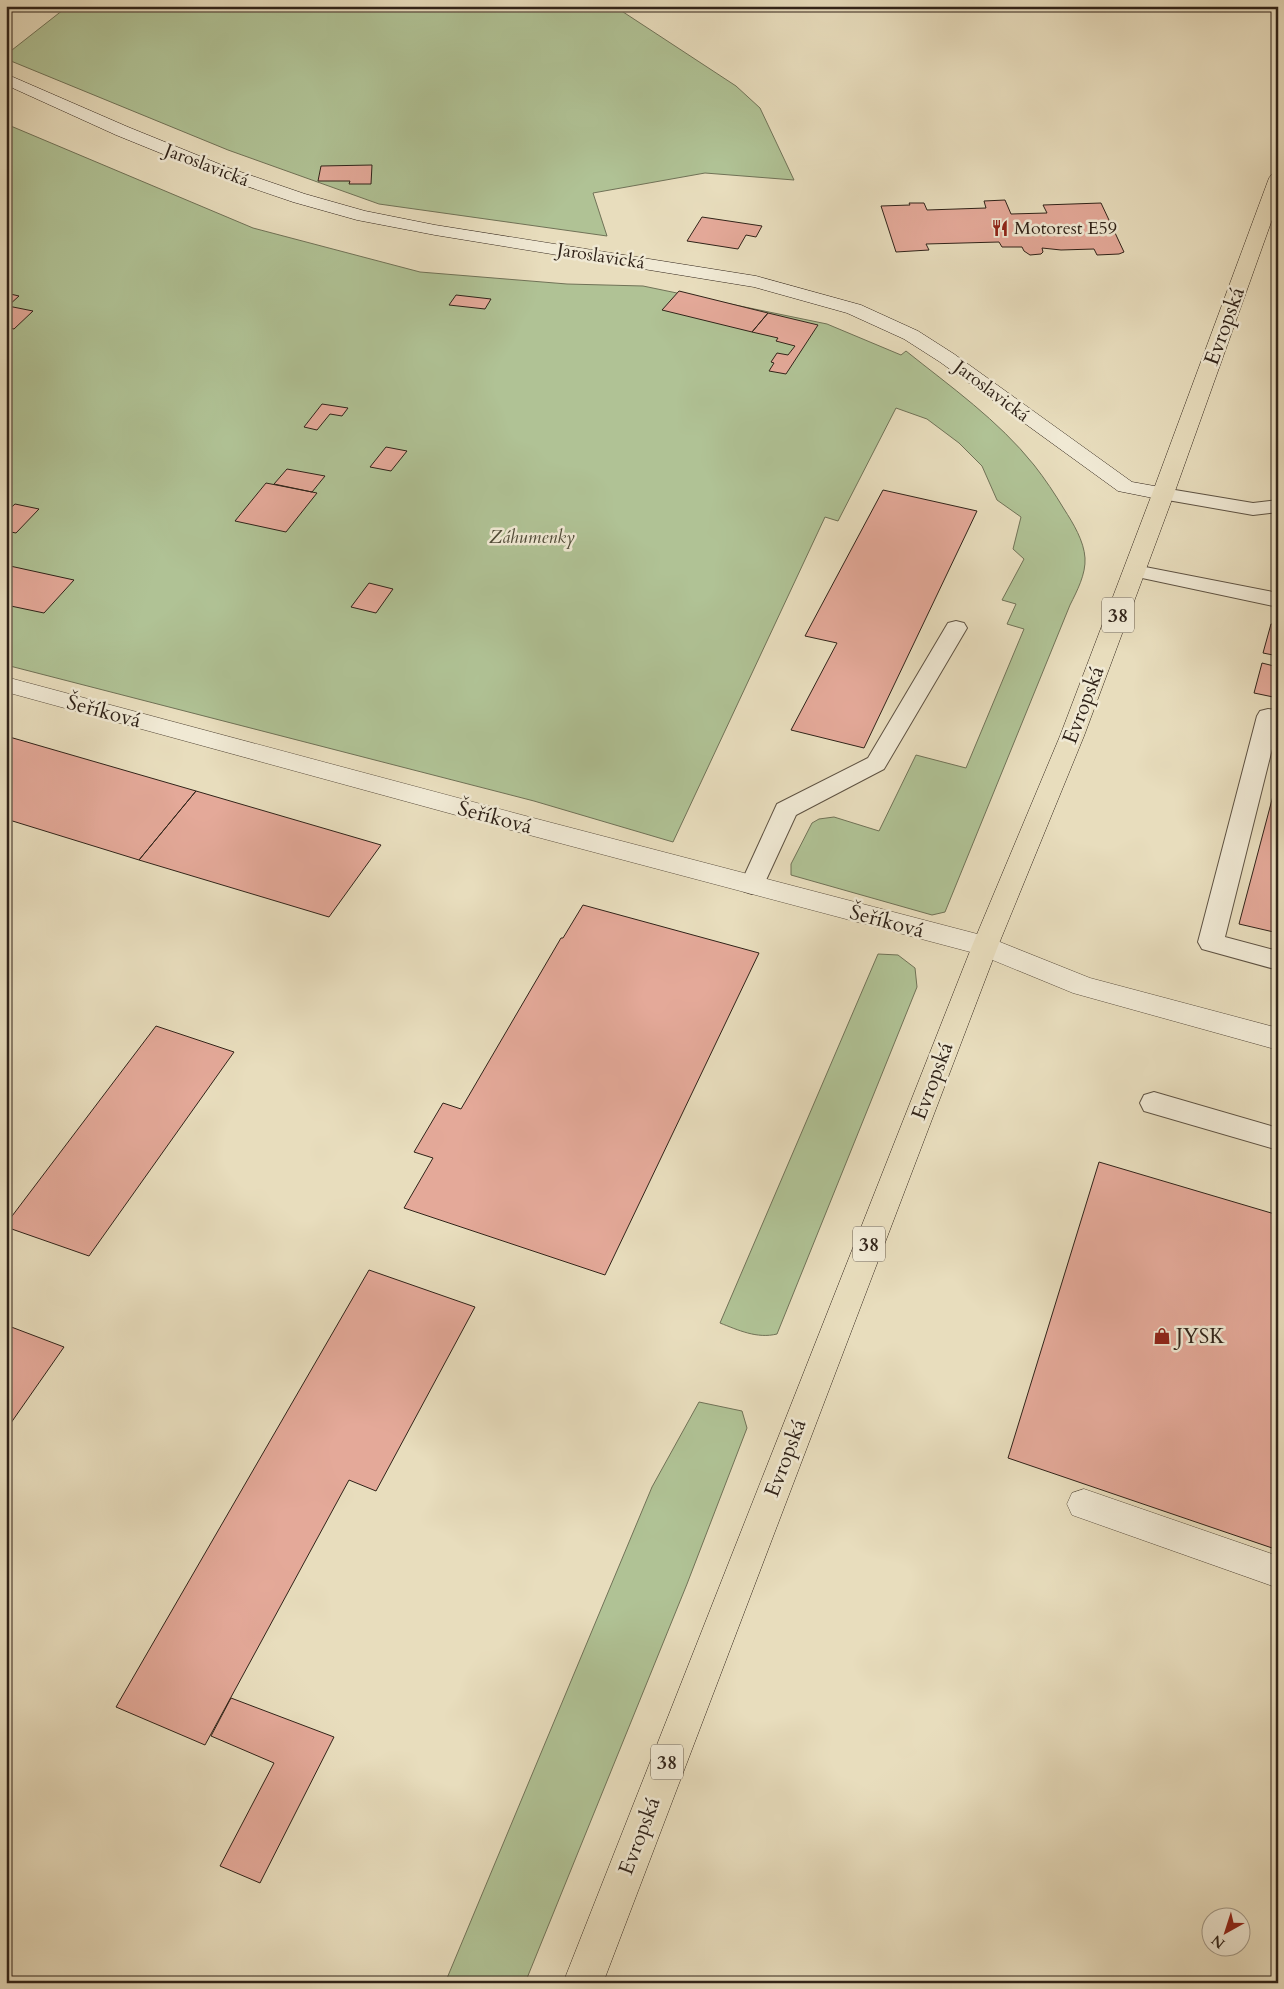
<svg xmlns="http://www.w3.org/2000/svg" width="1284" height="1989" viewBox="0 0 1284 1989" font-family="Cardo,serif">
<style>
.green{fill:#b0c295;stroke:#707257}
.building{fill:#e4a999;stroke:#302319}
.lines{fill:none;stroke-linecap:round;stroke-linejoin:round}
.lane-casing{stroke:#5e5242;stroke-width:2}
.street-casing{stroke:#5e5242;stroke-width:1}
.secondary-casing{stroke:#302319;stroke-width:1}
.primary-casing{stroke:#302319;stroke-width:1}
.lane{fill:#f0e9d4;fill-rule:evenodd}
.street{fill:#f0e9d4;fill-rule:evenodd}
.secondary{fill:#f0e9d4;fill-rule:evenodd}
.primary{fill:#e8ddbd;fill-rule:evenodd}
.labels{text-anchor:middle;stroke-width:5;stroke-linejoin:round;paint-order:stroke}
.far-street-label{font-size:18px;fill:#302319;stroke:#f0e9d4}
.far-poi-label{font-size:18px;fill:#302319;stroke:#f0e9d4;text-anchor:start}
.far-park-label{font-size:18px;font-style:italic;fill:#504b38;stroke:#f0e9d4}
.shield{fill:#f0e9d4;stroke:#6a5e51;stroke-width:1}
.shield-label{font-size:20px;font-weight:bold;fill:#302319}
.street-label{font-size:21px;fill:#302319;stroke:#f0e9d4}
.poi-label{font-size:21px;fill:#302319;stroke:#f0e9d4;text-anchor:start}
</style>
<rect width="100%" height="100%" fill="#e8ddbd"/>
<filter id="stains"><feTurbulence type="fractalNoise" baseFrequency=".004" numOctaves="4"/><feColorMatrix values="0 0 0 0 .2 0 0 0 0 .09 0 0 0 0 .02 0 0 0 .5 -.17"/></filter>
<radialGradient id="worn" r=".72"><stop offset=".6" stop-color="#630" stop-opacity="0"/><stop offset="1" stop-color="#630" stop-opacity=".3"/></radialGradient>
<path class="green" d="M68 6H614L736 86 760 108 794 180 705 173 593 193 607 236 379 204 228 150 6 59V56L12 50Z
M6 124 253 228 420 272 567 284 643 286 827 324 901 355 906 351C951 387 998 420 1034 465 1045 479 1055 494 1064 509 1073 523 1084 541 1085 558 1086 574 1077 591 1070 605L945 912 932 915 791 875V864L812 823 819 819 834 817 879 831 916 755 966 768 1024 629 1007 624 1016 604 1002 600 1024 559 1013 549 1021 517 997 500 982 466 959 443 927 419 896 408 838 521 825 517 673 842 534 801 6 665Z
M878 954 898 955 915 968 917 987 777 1334C757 1339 738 1330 720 1323Z
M699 1402 742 1411 747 1428 687 1584 525 1983H445L652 1487Z"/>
<path class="building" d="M372 165 371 184H349L350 181H318L321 166Z
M1005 200 1011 214 1047 213 1043 205 1101 203 1124 252 1119 254 1097 255 1094 249 1061 250 1042 248 1043 252 1041 254 1030 255 1024 251 1022 247H1002L999 242 926 244 929 250 896 252 881 206 910 205 909 203H924L927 210 986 208 984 201Z
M702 217 762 226 756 237 746 235 738 249 687 241Z
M679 291 768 313 752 332 662 310Z
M6 293 19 296 8 306 33 311 14 329 6 327Z
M456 295 491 299 485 309 449 305Z
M768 313 818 325 786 374 769 371 774 363 771 362 777 353 788 355 795 346 776 341 778 338 752 332Z
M322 404 348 408 342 416 330 414 317 430 304 427Z
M386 447 407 451 391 471 370 467Z
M287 469 325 476 312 492 274 484Z
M266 483 317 493 286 532 235 521Z
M883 490 977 511 864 748 791 730 837 643 805 636Z
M15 504 39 509 16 533 6 531V512Z
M10 566 74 580 44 613 6 605V570Z
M369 583 393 589 376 613 351 607Z
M1271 624 1278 625V656L1263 653Z
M1262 663 1278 667V698L1254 693Z
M6 736 196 791 139 860 6 819Z
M1278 777V933L1239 924Z
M196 791 381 845 329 917 139 860Z
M583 905 759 953 605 1275 404 1208 433 1158 414 1152 443 1103 461 1109 561 938H563Z
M156 1026 234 1052 89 1256 6 1227V1224Z
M1099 1162 1278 1215V1550L1008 1458Z
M369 1270 475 1307 376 1491 349 1480 205 1745 116 1707Z
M6 1325 64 1347 6 1430Z
M231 1698 334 1737 260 1883 220 1866 274 1763 211 1736Z"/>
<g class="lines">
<g class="lane-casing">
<path id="lane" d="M1163 488 1253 503 1278 500V512L1253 515 1156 498 1153 494 1156 490Z
M1135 565 1278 593V607L1128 575 1124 571 1128 567Z
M956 621 964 623 967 628 884 769 796 815 761 891 752 894 743 891 740 885 777 804 868 758 945 628 948 623Z
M1268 709 1278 710V725L1225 937 1278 951V970L1202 949 1198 942 1257 716 1260 711Z
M1154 1092 1278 1128V1150L1144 1111 1140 1103 1144 1095Z"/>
</g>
<g class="street-casing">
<path id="street" d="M6 677 518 814 985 936 1090 978 1278 1028V1050L1073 993 978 954 518 832 6 692Z
M1084 1489 1278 1556V1588L1072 1515 1067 1504 1072 1493Z"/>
</g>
<g class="secondary-casing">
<path id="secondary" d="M6 74 128 127 229 168 305 194 365 211 435 225 756 276 861 305 918 331 954 354 1132 482 1171 489 1174 494 1171 499 1163 500 1118 491 940 362 904 339 847 313 754 287 435 235 357 220 293 202 217 176 116 135 6 85Z"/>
</g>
<g class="primary-casing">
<path id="primary" d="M1278 173V203L1174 494 1084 736 998 946 603 1983H563L972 946 1060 736 1152 494 1269 178 1272 174Z"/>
</g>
<use href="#lane" class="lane"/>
<use href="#street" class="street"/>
<use href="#secondary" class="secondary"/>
<use href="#primary" class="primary"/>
</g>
<defs>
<g id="restaurant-bare" transform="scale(1.35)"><path d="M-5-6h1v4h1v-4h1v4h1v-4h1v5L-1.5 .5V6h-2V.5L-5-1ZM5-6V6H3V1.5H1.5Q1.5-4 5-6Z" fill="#8f2418" stroke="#f0e9d4" stroke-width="2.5" paint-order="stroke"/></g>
<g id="shop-bare" transform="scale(1.35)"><path d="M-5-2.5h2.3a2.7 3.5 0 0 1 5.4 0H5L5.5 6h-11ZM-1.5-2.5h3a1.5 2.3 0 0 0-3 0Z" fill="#8f2418" stroke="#f0e9d4" stroke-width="2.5" paint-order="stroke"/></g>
</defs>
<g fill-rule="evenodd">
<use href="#restaurant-bare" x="1000" y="228"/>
<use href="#shop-bare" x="1162" y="1336"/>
</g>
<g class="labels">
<g class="far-street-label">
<text transform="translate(207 165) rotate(21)" y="6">Jaroslavická</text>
<text transform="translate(601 256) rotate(9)" y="6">Jaroslavická</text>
<text transform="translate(992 391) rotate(37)" y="6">Jaroslavická</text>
</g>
<g class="far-poi-label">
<text x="1014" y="234">Motorest E59</text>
</g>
<g class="far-park-label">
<text x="532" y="543">Záhumenky</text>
</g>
<g class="shield">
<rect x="1102" y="597.5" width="32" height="35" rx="4"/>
<rect x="853" y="1226.5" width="32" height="35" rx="4"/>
<rect x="651" y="1744.5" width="32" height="35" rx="4"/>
</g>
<g class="shield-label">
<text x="1118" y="622">38</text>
<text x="869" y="1251">38</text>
<text x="667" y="1769">38</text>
</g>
<g class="street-label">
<text transform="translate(1224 326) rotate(-70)" y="7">Evropská</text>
<text transform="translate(1083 705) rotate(-69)" y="7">Evropská</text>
<text transform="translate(104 711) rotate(15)" y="7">Šeříková</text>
<text transform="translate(495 817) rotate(15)" y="7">Šeříková</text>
<text transform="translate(887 921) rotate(15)" y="7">Šeříková</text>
<text transform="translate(932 1081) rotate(-69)" y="7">Evropská</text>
<text transform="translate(785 1458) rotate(-69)" y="7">Evropská</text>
<text transform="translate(639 1836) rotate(-69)" y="7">Evropská</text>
</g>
<g class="poi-label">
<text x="1176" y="1343">JYSK</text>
</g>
</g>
<rect width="1284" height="1989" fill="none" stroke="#e8ddbd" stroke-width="25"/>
<rect x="8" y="8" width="1269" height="1974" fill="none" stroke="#302319" stroke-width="2.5"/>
<rect x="12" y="12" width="1259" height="1964" fill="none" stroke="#302319"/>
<g transform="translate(1226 1932) rotate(219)"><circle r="24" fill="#f0e9d4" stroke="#a39a89"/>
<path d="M0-4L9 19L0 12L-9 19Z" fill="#8f2418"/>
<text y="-8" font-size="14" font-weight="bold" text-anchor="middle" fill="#302319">N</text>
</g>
<rect width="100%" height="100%" filter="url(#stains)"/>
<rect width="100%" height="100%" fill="url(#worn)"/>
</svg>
